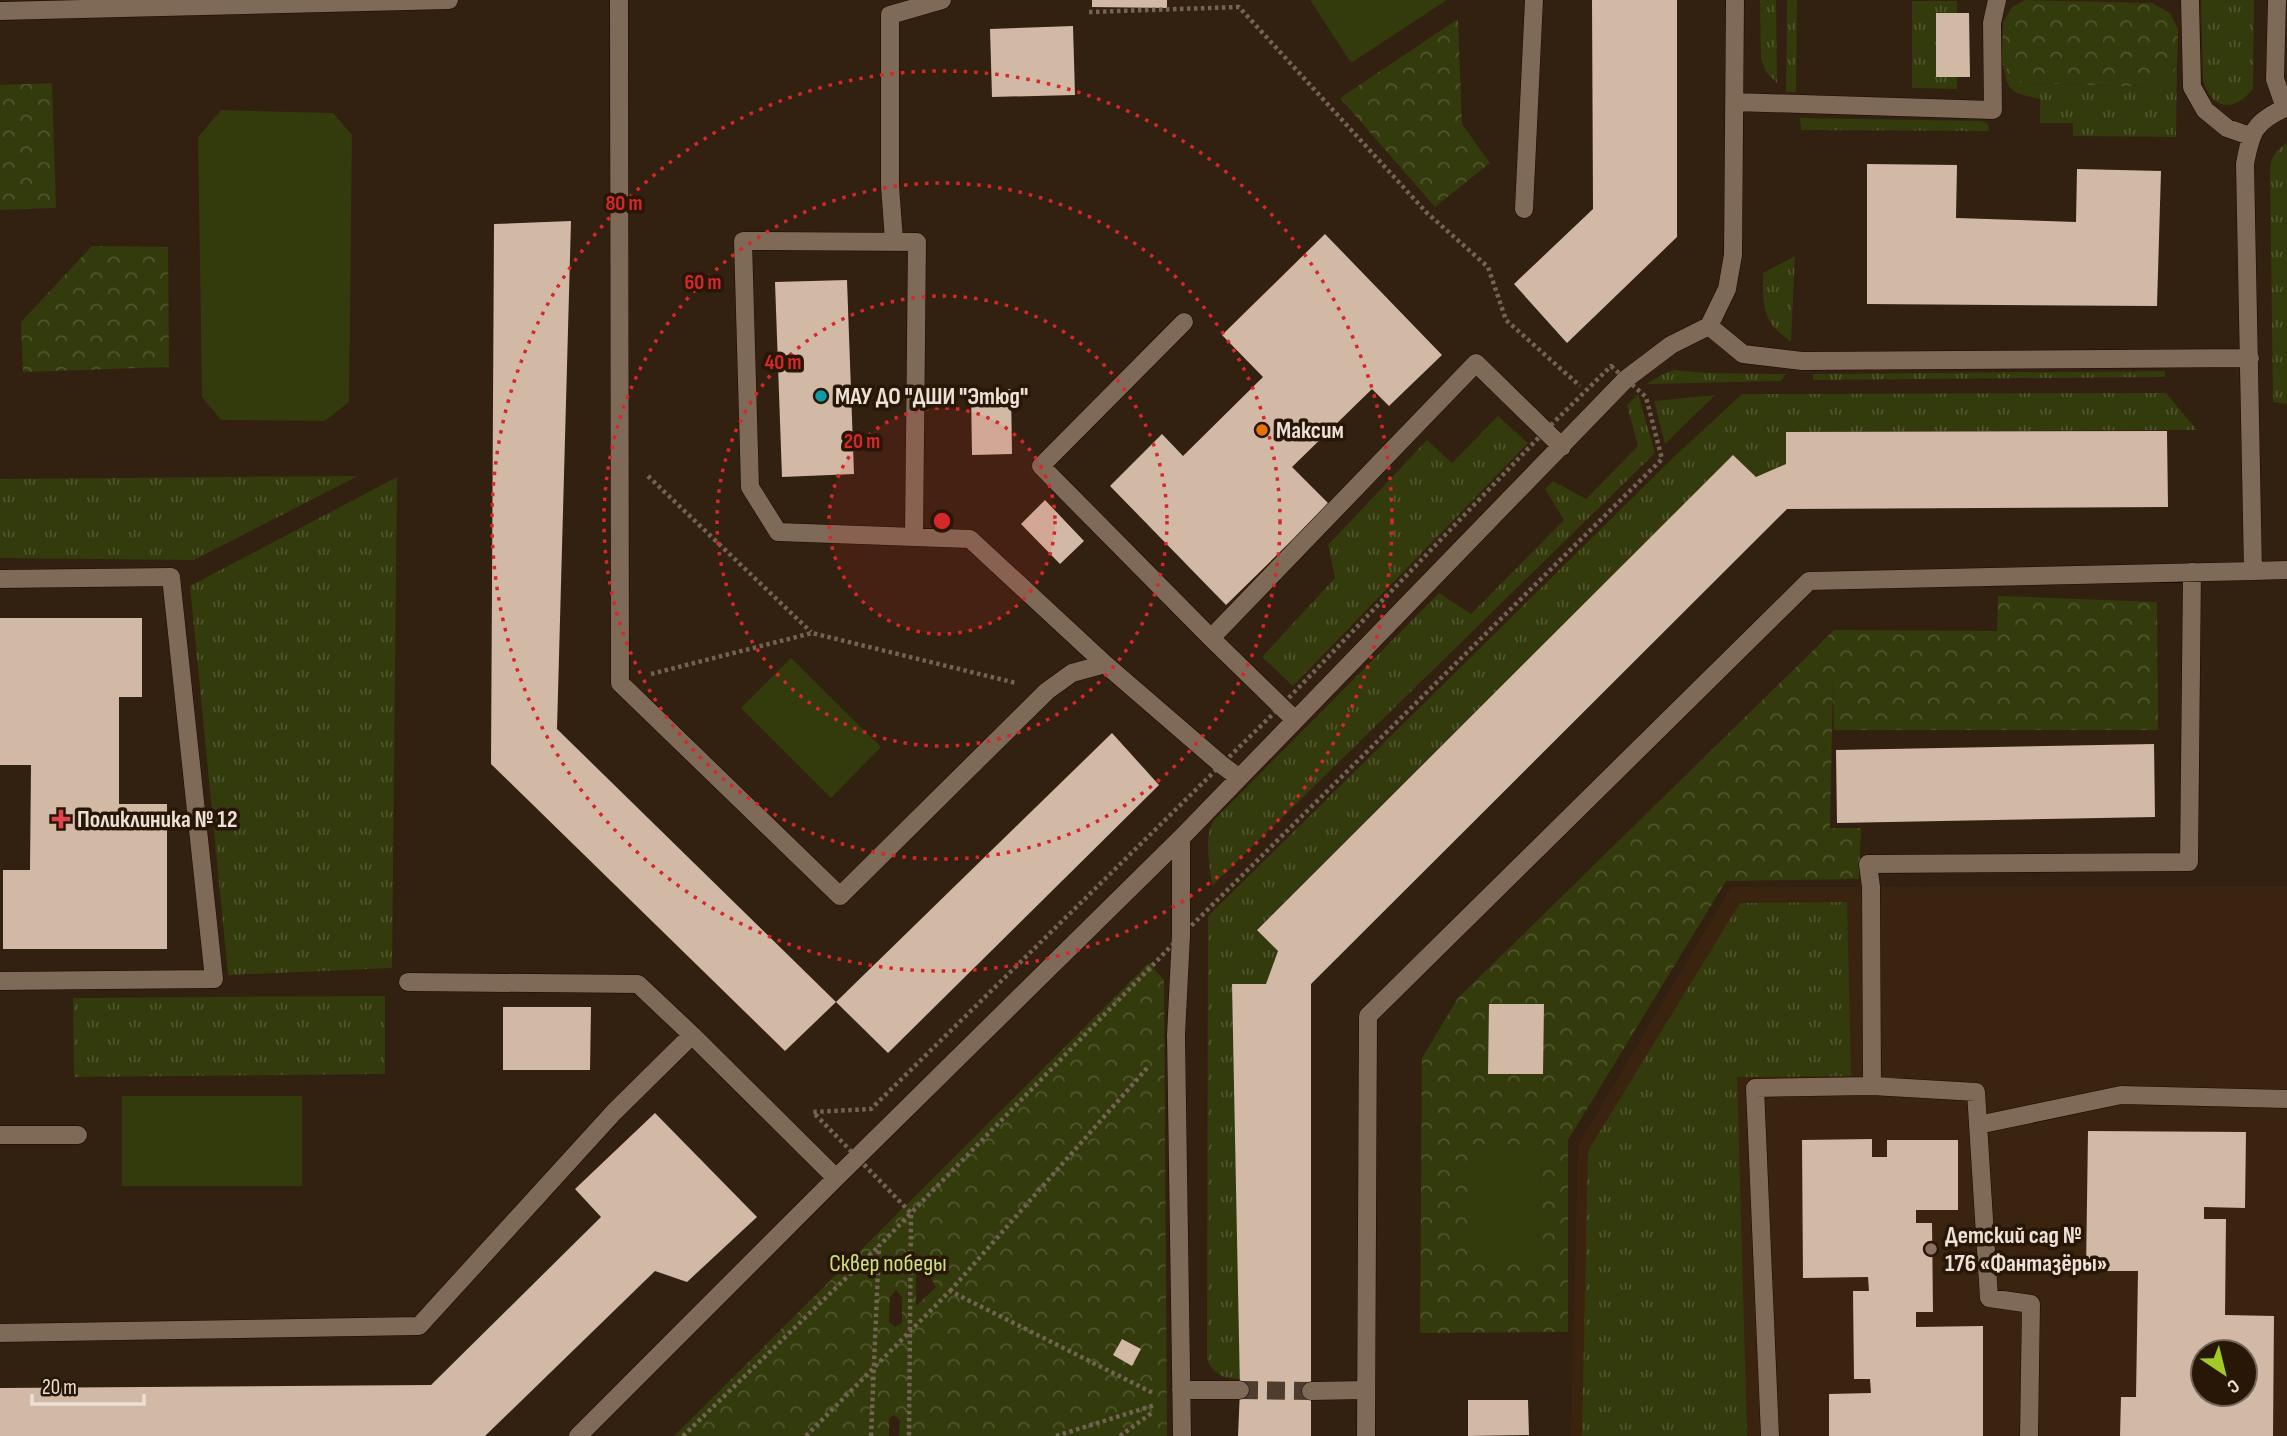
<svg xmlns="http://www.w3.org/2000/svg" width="2287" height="1436" viewBox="0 0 2287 1436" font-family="'Sofia Sans Condensed',sans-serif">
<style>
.built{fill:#3b240f;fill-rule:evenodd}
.grass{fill:url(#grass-tufts)}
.park{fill:url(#park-crowns);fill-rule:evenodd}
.pitch{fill:#333a0b}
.building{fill:#d2b9a6;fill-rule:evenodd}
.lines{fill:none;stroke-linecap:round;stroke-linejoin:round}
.minor-tunnel{stroke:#4e3d2e;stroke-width:18;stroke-dasharray:18 9;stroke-linecap:butt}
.minor-casing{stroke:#190900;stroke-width:19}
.path{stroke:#736355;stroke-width:4.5;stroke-dasharray:3.5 3.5;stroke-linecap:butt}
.minor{stroke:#7f6957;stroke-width:18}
.ring{fill:none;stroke:#d62828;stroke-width:3.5;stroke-dasharray:3.5 7}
.culture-dot{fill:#0f9aa8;stroke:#281607;stroke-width:2.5}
.food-dot{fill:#e8710a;stroke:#281607;stroke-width:2.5}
.health-dot{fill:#e0444e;stroke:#281607;stroke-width:2.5}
.education-dot{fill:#8d6e63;stroke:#281607;stroke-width:2.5}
.labels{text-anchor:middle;stroke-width:7;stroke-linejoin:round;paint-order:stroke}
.poi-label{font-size:24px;font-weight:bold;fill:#ede0d6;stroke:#281607;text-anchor:start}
.park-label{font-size:24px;fill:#cce07c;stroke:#281607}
.centre{fill:#d62828;stroke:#281607;stroke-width:3.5}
.ring-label{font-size:21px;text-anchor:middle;font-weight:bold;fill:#d62828;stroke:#281607;stroke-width:7;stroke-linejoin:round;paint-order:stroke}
</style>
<defs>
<pattern id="grass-tufts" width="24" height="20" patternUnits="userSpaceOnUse" patternTransform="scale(1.75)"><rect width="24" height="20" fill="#333a0b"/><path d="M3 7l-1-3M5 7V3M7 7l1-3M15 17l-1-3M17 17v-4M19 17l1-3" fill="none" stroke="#51562e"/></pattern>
<pattern id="park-crowns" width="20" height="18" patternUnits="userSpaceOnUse" patternTransform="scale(1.75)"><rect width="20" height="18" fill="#333a0b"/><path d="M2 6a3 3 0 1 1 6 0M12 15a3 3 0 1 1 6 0" fill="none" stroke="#51562e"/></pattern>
</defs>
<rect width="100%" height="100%" fill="#322010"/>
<path class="built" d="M2287 886V1436H1571L1578 1145 1731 887ZM2203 1352H2245V1394H2203Z"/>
<path class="grass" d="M1760 0H1776L1777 83 1766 72 1761 59Z
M1787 0H1797L1796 92H1786Z
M2201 0H2254L2253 89C2233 113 2212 110 2203 80Z
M1912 1H1957V13H1936V76L1957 77V89L1912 88Z
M2002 60 2009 75 2025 83 2148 87 2167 81 2177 67 2176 137 2073 136V123H2040V99C2008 92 2008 92 2002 60Z
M1800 118 1982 121 1988 124 1989 131 1801 130Z
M2287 143V404L2273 402 2270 170C2271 157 2276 150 2287 143Z
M1795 256 1791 341C1761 323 1763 303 1763 273Z
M1674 370 1707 373 1786 374 1781 381 1647 384 1663 374Z
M2165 371V377L1813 380V374Z
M2166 393 2197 430 1787 432 1786 464 1756 477 1733 455 1257 929 1278 951 1266 984 1240 1379C1224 1379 1213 1374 1207 1359L1208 916 1677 454 1742 394Z
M1638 394 1655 453 1212 886C1210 866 1203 837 1214 820L1439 593 1471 614 1564 520 1545 489 1553 481 1586 499 1638 446 1627 405Z
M1715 395 1665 444 1654 401Z
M1498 416 1528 443 1293 686 1262 657 1335 578 1328 545 1427 440 1452 463Z
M358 476 194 560 0 558V479Z
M397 477 392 968 228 975 190 586Z
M1847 902 1851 1076 1737 1077 1747 1436H1582L1588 1151 1740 903Z
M385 996V1074L74 1077 73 998Z"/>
<path class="park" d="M2025 0 2152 3 2170 13 2178 29 2177 67 2167 81 2148 87 2025 83 2009 75 2002 60 2003 22 2012 7Z
M1458 19 1462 124 1490 163 1435 207 1340 98Z
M52 83 56 208 0 210V85Z
M92 246 168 247 169 367 23 372 21 322Z
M1998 596 2157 602 2158 730H1834L1833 681 1830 828H1861L1859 879 1726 881 1568 1140V1332L1420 1333 1422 1058 1458 998 1834 630 1997 631Z
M1149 963 1164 980 1167 1436H899L900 1420 894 1415 889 1419V1436H674ZM916 1252 936 1287 917 1305H916ZM896 1290 902 1297V1323L895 1327 889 1322 890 1297Z"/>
<path class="pitch" d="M1310 0H1447L1351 63Z
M221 110 333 113 352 135 349 402 325 421 221 420 202 397 198 137Z
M791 658 881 747 831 798 741 708Z
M122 1096H302V1186H122Z
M1472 1144 1541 1145 1539 1261H1471Z"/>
<path class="building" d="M1092 0H1167V8L1092 7Z
M1592 0H1677V237L1567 343 1514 284 1593 209Z
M1936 13H1969L1970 77H1936Z
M1073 26 1075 95 992 97 990 29Z
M1867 164 1957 165 1956 218 2076 222 2077 169 2161 171 2157 306 1867 304Z
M571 221 557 729 836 1002 785 1051 491 764 494 224Z
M1325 234 1442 355 1389 406 1372 389 1292 467 1329 504 1226 605 1110 486 1162 434 1183 456 1263 377 1222 335Z
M847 280 854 474 782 477 775 282Z
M1011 389 1012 454 972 455 971 390Z
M2167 431 2168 507 1787 509 1311 984V1436H1238L1240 1390 1232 984H1266L1278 951 1257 930 1733 455 1756 477 1786 464V432Z
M1045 500 1084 541 1060 564 1021 524Z
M0 618H142V697H119V804H167V949H3V870H30L31 765H0Z
M1112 733 1159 785 888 1053 836 1002Z
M2154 744 2155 817 1837 823 1836 750Z
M1489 1004H1544L1543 1074H1488Z
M503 1007H591L590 1070H503Z
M655 1113 757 1217 687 1282 655 1271 485 1436H0V1388L431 1385 601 1217 575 1189Z
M2088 1131 2246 1132 2245 1208 2204 1207V1219H2226L2225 1315 2274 1316 2273 1436H2120L2121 1397H2136L2138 1271H2086ZM2203 1352H2245V1394H2203Z
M1872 1139V1157H1887V1140H1958V1210H1916V1223H1932L1933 1312H1916V1327L1983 1326V1436H1829V1394L1871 1393 1870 1379H1854L1853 1291H1869L1868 1277 1803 1278 1802 1140Z
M1122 1339 1141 1349 1132 1366 1113 1355Z
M1468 1400H1528L1529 1435 1468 1436Z"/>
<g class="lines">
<path class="minor-tunnel" d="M1240 1390 1311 1391"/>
<g class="minor-casing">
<path id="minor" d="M619 0 620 683 840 896 1047 691 1072 673 1105 664
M2190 0 2192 87 2205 110 2227 128 2250 136
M2277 0 2275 79 2285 108
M0 11 449 0
M1735 102 1993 110 1992 23 1997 0
M2287 107C2255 121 2251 131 2245 164L2253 571 2287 570
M1524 209 1534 0
M894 240 890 186V15L942 0
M1184 322 1041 466 1211 638 1294 719
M1709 326 1743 354 1802 361 2250 358
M914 537 917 242 743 241 750 487 778 532 970 539 1105 664 1222 765 1238 777
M0 579 171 577 214 979 0 981
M1211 638 1476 363 1562 447
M1181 838V936L1176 1035 1182 1436
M408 982 638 984 692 1035
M1872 1086 1976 1092 1989 1298 2031 1304 2029 1436
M1978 1125 2121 1095 2287 1099
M0 1135H78
M0 1333 419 1326 614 1112 692 1035 836 1178
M1181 1390H1240
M1311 1391 1366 1390
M578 1436 836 1178 1181 838 1626 379 1671 345 1709 326 1727 289 1733 255 1735 0
M1366 1436 1368 1016 1809 581 2253 571
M1770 1436 1755 1088 1872 1086 1871 887 1868 864 2189 862 2192 572"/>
</g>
<path class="path" d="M1089 12 1239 7 1426 212 1488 267 1506 320 1580 386
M1611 366 1646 397 1662 459 1181 936 911 1213 813 1112 871 1109 1280 707 1546 430Z
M648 476 811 632
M651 674 812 633 1016 683
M950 1291 1148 1067
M683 1436 878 1247
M806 1436 950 1291 1153 1393
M871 1436 879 1246 911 1213 909 1436
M1056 1436 1155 1405
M1120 1436 1153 1412"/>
<use href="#minor" class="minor"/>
</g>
<circle cx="942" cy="521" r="113" fill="#d62828" fill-opacity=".12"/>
<g class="ring">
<circle cx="942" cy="521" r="113"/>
<circle cx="942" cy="521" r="225"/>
<circle cx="942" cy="521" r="338"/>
<circle cx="942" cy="521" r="450"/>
</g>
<circle class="culture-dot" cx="821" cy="396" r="7"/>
<circle class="food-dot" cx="1262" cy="430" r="7"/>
<path class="health-dot" d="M57.5 808.5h7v7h7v7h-7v7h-7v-7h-7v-7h7z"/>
<circle class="education-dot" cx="1931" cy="1249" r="7"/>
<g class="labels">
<g class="poi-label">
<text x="835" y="404">МАУ ДО "ДШИ "Этюд"</text>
<text x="1276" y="438">Максим</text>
<text x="77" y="827">Поликлиника № 12</text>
<text x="1945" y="1243">Детский сад №<tspan x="1945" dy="28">176 «Фантазёры»</tspan></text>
</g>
<g class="park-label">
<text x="888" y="1271">Сквер победы</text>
</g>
</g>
<circle cx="942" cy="521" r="10" class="centre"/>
<g class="ring-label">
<text x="624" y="210">80 m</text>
<text x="703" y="289">60 m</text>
<text x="783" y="369">40 m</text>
<text x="862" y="448">20 m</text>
</g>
<g transform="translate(2224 1373) rotate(145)"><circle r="33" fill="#281607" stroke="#77675a" stroke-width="2"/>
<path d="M0-5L12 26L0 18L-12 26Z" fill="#a2c928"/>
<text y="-10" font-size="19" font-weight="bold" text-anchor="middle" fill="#ede0d6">С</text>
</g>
<path d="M32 1394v10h112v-10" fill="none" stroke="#ede0d6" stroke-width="3.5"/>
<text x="42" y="1394" font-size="21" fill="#ede0d6" stroke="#281607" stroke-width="5" paint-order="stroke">20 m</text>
</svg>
